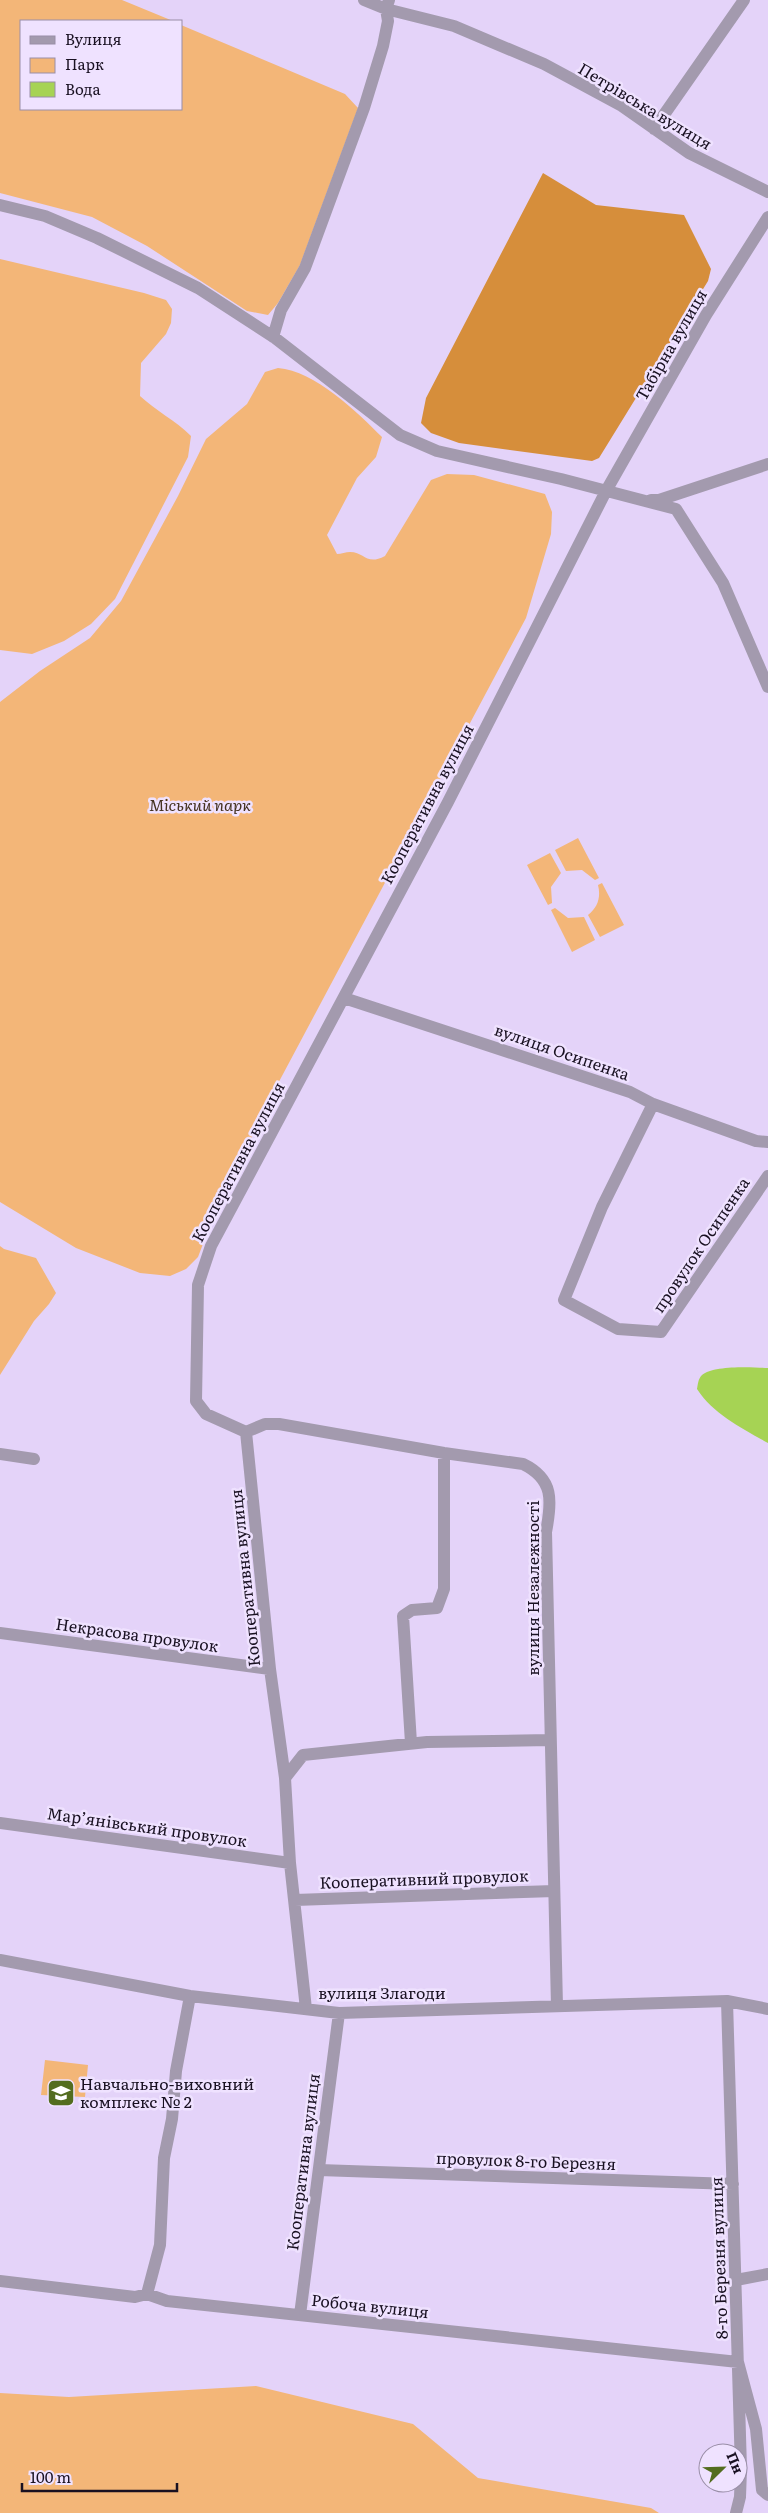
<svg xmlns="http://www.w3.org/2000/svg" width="768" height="2513" viewBox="0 0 768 2513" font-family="Literata,serif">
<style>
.green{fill:#f3b678}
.forest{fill:#d68e3b}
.water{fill:#a6d354}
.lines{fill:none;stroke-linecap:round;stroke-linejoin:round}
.minor{stroke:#a39aae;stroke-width:12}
.labels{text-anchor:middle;stroke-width:5;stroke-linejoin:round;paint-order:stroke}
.street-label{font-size:16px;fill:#191122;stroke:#efe2ff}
.park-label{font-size:16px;font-style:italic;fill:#43311f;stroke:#efe2ff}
.poi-label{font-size:16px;fill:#191122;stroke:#efe2ff;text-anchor:start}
</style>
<rect width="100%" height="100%" fill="#e4d3f9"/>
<path class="green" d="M0 0H122L173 21H21V109H181V25L345 94 358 108 300 265 278 303 268 315 247 311 147 246 92 217 0 193Z
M0 259 144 293 166 300 172 309 171 323 166 334 141 363 140 396C156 411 175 420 191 436L188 457 115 599 91 624 64 641 32 654 0 650Z
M278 368C315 371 357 412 382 437L376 457 357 478 327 535 337 554C341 554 346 552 350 552 365 552 366 566 385 556L431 480 447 474 474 475 545 494 552 512 551 534 526 618 274 1091 214 1215 198 1257 186 1269 170 1276 140 1273 76 1248 0 1202V702L40 671 90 638 121 601 178 496 206 439 247 404 265 372Z
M578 838 599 878 595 880 582 870 566 871 555 850Z
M550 853 561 873 551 887 552 903 548 905 527 865Z
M602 883 624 925 600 937 588 915C598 907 601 897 598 885Z
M555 908 568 918 584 917 595 940 572 952 551 910Z
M0 1246 4 1249 36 1258 56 1293 49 1304 34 1321 0 1375Z
M45 2060 88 2065 85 2097 41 2095Z
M256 2386 413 2424 478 2478 651 2508 659 2513H0V2393L69 2397Z"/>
<path class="forest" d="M543 173 596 205 684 215 711 269 708 281 599 458 592 461 459 443 431 433 421 423 426 398Z"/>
<path class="water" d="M768 1368V1443C743 1429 713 1414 697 1389 698 1384 698 1379 702 1375 713 1365 753 1367 768 1368Z"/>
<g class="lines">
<path class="minor" d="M364 0 386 9 454 26 544 64 622 106 689 153 768 192
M654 129 744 0
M0 205 45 216 97 238 198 288 275 338 400 435 437 451 561 479 676 509 723 583 768 687
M273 337 281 310 305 268 364 108 383 46 388 21 386 9 389 0
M651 500H659L768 464
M344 998 630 1092 653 1104 756 1141 768 1142
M653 1104 602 1207 564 1300 618 1329 661 1332 768 1176
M246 1432 206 1414 196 1401 198 1285 211 1246 448 802 606 491 706 315 768 217
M246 1432 265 1424H279L444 1453 523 1464C554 1479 552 1501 546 1532L557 2006
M246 1432 270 1669 285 1778 290 1863 306 2009
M0 1454 34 1459
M0 1633 270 1669
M411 1743 403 1616 412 1610 437 1608 444 1589V1453
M285 1778 303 1755 427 1742 550 1740
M0 1823 290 1863
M295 1900 554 1891
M0 1960 190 1996 339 2013 727 2001 768 2009
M727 2001 741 2469 740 2497 736 2513
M319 2170 733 2184
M736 2280 768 2274
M0 2281 135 2297 147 2294 167 2301 738 2362 756 2429 762 2490 768 2495
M147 2294 160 2245 164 2158 172 2119 176 2071 190 1996
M300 2315 339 2013"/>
</g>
<defs>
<g id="school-square" transform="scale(1.4375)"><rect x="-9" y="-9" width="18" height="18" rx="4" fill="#536d1f" stroke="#efe2ff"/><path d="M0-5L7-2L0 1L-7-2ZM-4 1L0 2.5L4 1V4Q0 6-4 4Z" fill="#fff"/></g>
</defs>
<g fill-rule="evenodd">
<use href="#school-square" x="61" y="2093"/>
</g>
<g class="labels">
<g class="street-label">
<text transform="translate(645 106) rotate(31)" y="6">Петрівська вулиця</text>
<text transform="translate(671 345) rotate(-60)" y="6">Табірна вулиця</text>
<text transform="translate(427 804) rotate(-62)" y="6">Кооперативна вулиця</text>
<text transform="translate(562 1052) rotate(19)" y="6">вулиця Осипенка</text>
<text transform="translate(238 1162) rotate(-62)" y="6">Кооперативна вулиця</text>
<text transform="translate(701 1245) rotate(-56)" y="6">провулок Осипенка</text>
<text transform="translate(245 1578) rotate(-96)" y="6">Кооперативна вулиця</text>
<text transform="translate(533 1588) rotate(-90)" y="6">вулиця Незалежності</text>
<text transform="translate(137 1635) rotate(8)" y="6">Некрасова провулок</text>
<text transform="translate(147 1827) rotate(8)" y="6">Мар’янівський провулок</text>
<text transform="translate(424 1879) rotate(-2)" y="6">Кооперативний провулок</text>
<text x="382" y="1999">вулиця Злагоди</text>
<text transform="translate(526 2161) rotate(2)" y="6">провулок 8-го Березня</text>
<text transform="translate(303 2162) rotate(-83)" y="6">Кооперативна вулиця</text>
<text transform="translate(719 2258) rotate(-92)" y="6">8-го Березня вулиця</text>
<text transform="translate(370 2306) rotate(6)" y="6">Робоча вулиця</text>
</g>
<g class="park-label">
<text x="200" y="811">Міський парк</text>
</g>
<g class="poi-label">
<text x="80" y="2090">Навчально-виховний<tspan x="80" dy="18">комплекс № 2</tspan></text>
</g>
</g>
<rect x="20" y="20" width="162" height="90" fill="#efe2ff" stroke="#998ea7"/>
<rect x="30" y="36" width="25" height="8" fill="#a39aae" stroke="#998ea7"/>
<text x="65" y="45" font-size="15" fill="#191122">Вулиця</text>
<rect x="30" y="58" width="25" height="15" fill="#f3b678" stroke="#998ea7"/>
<text x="65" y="70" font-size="15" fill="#191122">Парк</text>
<rect x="30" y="82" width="25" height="15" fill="#a6d354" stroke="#998ea7"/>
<text x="65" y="95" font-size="15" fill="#191122">Вода</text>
<g transform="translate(723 2468) rotate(67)"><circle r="24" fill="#efe2ff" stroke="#998ea7"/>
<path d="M0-4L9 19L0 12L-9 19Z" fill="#536d1f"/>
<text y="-8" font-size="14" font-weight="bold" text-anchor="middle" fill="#191122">Пн</text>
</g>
<path d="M22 2483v8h155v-8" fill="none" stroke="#191122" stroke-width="2.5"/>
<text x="30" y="2483" font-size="15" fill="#191122" stroke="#efe2ff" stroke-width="4" paint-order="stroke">100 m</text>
</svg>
